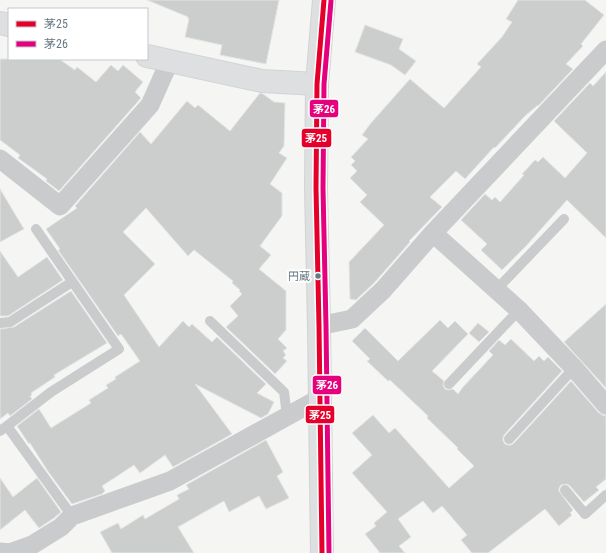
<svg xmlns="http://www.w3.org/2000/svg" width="606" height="553" viewBox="0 0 606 553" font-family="'Roboto Condensed','Noto Sans JP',sans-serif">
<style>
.building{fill:#cccece;stroke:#e4e4e4}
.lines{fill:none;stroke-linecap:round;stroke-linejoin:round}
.secondary-casing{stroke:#d2d3d4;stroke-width:24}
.primary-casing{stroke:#d1d2d2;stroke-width:24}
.lane{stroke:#cacbcc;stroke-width:10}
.street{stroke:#cacbcc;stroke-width:19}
.secondary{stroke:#dedfe0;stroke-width:22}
.primary{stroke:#dedfe0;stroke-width:22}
.bus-1-casing{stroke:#fff;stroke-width:8}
.bus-2-casing{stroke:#fff;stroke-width:8}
.bus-1{stroke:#e4002b;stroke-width:5}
.bus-2{stroke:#e5007d;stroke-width:5}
.bus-dot{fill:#667884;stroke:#fff;stroke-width:1.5}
.labels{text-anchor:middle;stroke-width:4;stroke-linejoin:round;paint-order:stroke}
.bus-label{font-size:11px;fill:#667884;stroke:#fff;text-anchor:end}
.line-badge{stroke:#fff;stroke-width:1.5}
.badge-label{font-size:11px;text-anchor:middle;font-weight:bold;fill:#fff}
</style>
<rect width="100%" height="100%" fill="#f5f5f4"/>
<path class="building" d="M147 0H279L266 64 220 55 222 45 185 37 189 19H188V17Z
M518 0H585L604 15 581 44 583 46 566 64 573 69 538 106V105L525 116 495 148 494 147 465 179 456 171 430 197 442 207 409 241 410 242 375 282 356 300 350 299 349 262 384 225 360 202 367 195 350 178 357 171 351 165 355 161 351 157 368 139 362 135 371 123 410 79 444 108 481 67 477 64 502 37 512 22 506 19Z
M365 25 403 39 399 49 416 61 405 75 391 65 355 52Z
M0 59H59L75 70 77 67 96 82 111 65 118 71 123 65 143 82 135 92 141 98 59 191 46 181 47 179 18 158 20 155 0 140Z
M606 72V238L567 200 526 246 502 270 481 250 487 244 461 220 485 194 492 200 495 197 500 202 524 175 522 174 535 160 538 162 543 157 565 178 587 153 554 121 590 83 593 86Z
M260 93 263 94 274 102 285 103 284 146 279 153 287 158 270 184 282 193V216L260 246 271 255 259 269 286 291V330L278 339 287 348 283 351 286 355 283 358 287 361 275 374 226 327 238 316 230 306 242 294 239 291 240 290 232 283 233 281 194 250 188 256 146 208 123 232 155 264 124 295 159 347 183 321 189 327 192 324 212 342 217 337 266 384 257 393 274 402 268 414 261 418 195 384 232 434 173 467 165 455 140 473 134 465 102 486 105 491 102 494 72 504 47 470 30 443 29 444 17 426 39 409 51 428 91 403 89 400 108 388 106 385 116 379 115 377 140 361 121 334 118 336 58 250 60 249 46 229 77 208 75 206 140 132 151 144 187 101 195 108 198 105 230 131Z
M0 189 24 229 0 242Z
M0 251 18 277 47 257 63 280 8 316H0Z
M71 291 107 343 54 375 55 377 31 393 32 395 30 396 32 399 10 416 8 413 0 419V329L14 327Z
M606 304V388L564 342Z
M440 320 448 328 455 321 468 334 432 371 444 381 443 385 445 389 448 390 453 389 458 394 463 387 493 355 489 351 499 340 505 345 511 339 534 361 539 356 544 361 548 357 562 371 504 435 503 438V441L505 444 508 445H511L514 443 571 381 598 412 602 415 606 416V479L596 487 599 490 584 502 570 486 567 484 561 485 559 488V491L573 510 570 513 572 515 559 526 545 509 488 553H472L461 540 467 535 442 506 433 513 423 501 398 519 411 537 399 546 405 553H380L365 534 376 526 374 523 387 512 352 473 372 455 352 433 373 415 389 433 395 428 449 488 474 466 457 449 458 448 427 418 428 416 390 380 388 381 367 361 370 359 352 341 365 328 398 361Z
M478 323 489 332 479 342 469 333Z
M266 440 283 472 277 476 289 498 266 509 259 496 229 512 224 501 178 527 194 553H112L100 532 118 523 121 529 143 515 145 519 179 499 177 495 189 489 186 485Z
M0 478 13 497 37 478 61 512 54 518 39 528 25 510 0 530Z"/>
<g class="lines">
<g class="secondary-casing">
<path id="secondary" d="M0 23 9 25
M147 56 262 81 317 84"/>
</g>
<g class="primary-casing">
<path id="primary" d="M322 553 319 326 316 188 317 84 324 0"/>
</g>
<path class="lane" d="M496 290 564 219
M210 321 284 392 287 416
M0 323 10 322 72 282
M449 384 519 310
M7 426 51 392 119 349 36 229
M0 431 7 426 72 516
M509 439 574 368
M565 490 585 514 606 495"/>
<path class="street" d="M0 159 60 206 150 105 170 60
M433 233 519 310 574 368 606 405
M319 326 352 319 383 290 433 233 606 50
M0 552 10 553 32 545 61 527 72 516 170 481 320 398"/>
<use href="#secondary" class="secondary"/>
<use href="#primary" class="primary"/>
<g class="bus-1-casing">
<path id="bus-1" d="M322 553 319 326 316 188 317 84 324 0"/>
</g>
<g class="bus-2-casing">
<path id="bus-2" d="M329 553 326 326 323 188 324 84 331 1"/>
</g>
<use href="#bus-1" class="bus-1"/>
<use href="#bus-2" class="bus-2"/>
</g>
<circle class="bus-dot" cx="318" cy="276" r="3.5"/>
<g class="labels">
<g class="bus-label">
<text x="310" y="280">円蔵</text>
</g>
</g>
<g class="line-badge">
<rect x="309" y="99" width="30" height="19" rx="4" fill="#e5007d"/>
<rect x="301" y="128" width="31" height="20" rx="4" fill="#e4002b"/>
<rect x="312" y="375" width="30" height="20" rx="4" fill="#e5007d"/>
<rect x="305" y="405" width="30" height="19" rx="4" fill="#e4002b"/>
</g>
<g class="badge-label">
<text x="324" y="113">茅26</text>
<text x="316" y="142">茅25</text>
<text x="327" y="389">茅26</text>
<text x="320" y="419">茅25</text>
</g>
<rect x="8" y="8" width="140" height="52" fill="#ffffff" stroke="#c2c9ce"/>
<rect x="16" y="21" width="20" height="6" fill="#e4002b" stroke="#c2c9ce"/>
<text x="44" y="28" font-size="12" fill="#667884">茅25</text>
<rect x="16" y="41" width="20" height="6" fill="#e5007d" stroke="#c2c9ce"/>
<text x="44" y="48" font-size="12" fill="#667884">茅26</text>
</svg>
